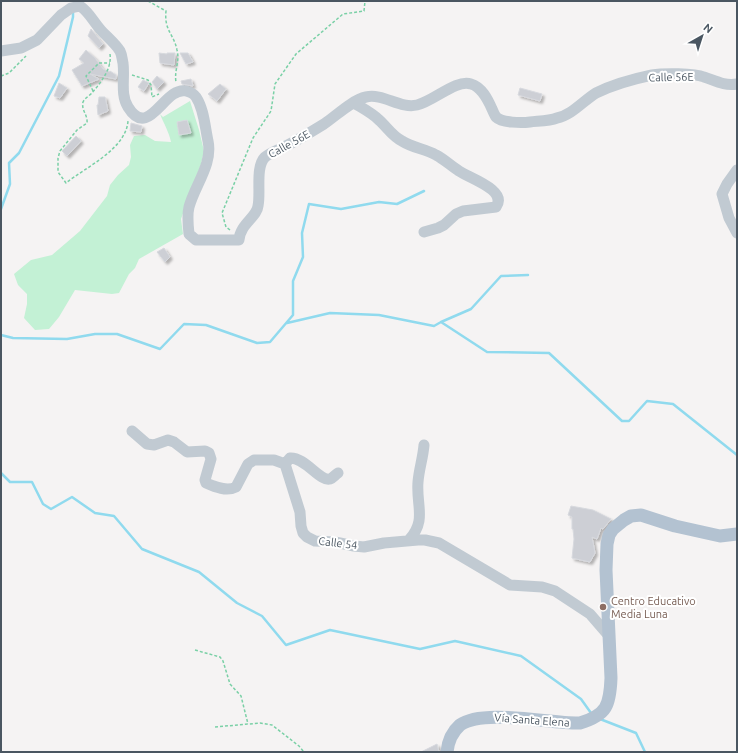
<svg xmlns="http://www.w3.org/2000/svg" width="738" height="753" viewBox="0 0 738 753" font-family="Ubuntu,sans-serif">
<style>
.green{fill:#c3f1d5}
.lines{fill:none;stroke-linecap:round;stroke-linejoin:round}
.stream{stroke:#90daee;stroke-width:2.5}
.building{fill:#cdcfd5;stroke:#d7d9de;filter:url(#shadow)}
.path{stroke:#7ad0a6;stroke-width:1.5;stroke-dasharray:3 2;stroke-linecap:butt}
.minor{stroke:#c1cad2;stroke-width:11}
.major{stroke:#b3c2d1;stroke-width:13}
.education-dot{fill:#8d6e63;stroke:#fff;stroke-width:1.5}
.labels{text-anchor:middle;stroke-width:4;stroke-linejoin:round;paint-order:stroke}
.street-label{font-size:11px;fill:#4a5661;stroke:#fff}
.education-label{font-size:11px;fill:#785e54;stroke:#fff;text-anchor:start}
</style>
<defs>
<filter id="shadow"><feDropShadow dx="2.5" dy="2.5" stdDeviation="1" flood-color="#0004"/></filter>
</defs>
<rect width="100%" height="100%" fill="#f5f3f3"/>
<path class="green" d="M190 101 199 130 204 151 201 164 181 219 183 234 139 259 135 268 129 274 119 293 112 294 75 290 59 317 49 329 35 330 24 318 27 304V294L18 285 14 274 31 260 52 255 80 231 107 196 110 185 118 175 129 165 131 157 130 145 134 136 145 135 155 141 171 142C169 132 164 124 160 114L163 117Z"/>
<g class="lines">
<path class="stream" d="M1 209 10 184 9 163 19 153 59 76 73 17V11
M441 322 471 309 501 276 528 275
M287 323 330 313 379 315 434 326 441 322 487 352 549 353 622 421H629L647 401 673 404 737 455
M1 335 13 338 67 339 95 334H117L160 349 184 324 206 325 257 343 270 342 293 315V281L303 257 302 233 309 204 341 209 379 202 397 204 424 191
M1 473 10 482H32L43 504 51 509 72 497 95 513 114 516 142 549 199 572 237 603 262 616 286 645 330 630 420 649 455 641 521 656 581 699 591 713
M600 719 636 733 645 752"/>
</g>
<path class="building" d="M91 29 103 44 99 48 88 36Z
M86 50 95 58 103 69 110 72V71L116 75V79L90 74 99 79 82 86 72 70 84 63 79 59Z
M159 53 167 54V53H175L174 65 160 63Z
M180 53H188L193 62 186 64Z
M157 76 164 82 157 89 152 82Z
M191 79 193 86 182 84 181 81Z
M143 80 149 83 144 91 138 87Z
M59 83 67 88 60 98 54 96Z
M220 84 226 89 217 101 208 94Z
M520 88 542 94 540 101 518 95Z
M99 97H105L108 111 98 115 97 105H98Z
M187 120 191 133 179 135 177 122Z
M131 123 142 126 141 132 130 131Z
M76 136 81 141 67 156 62 151Z
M164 248 170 257 165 262 157 252Z
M571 506 593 510 611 519 603 529 601 528 597 539 592 537 595 553 590 562 572 558 574 539 573 529H572V517L568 515Z
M437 744 439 752H421Z"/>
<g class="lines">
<path class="path" d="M148 1 166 11C164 31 174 34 177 50 180 61 174 71 176 82
M110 54C112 69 101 82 92 93 89 96 85 98 83 102 81 110 88 115 87 123L77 130 60 151 58 158V172L66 183C86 167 126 149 128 121
M132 75 148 80 151 85 152 97 159 94
M1 76 9 73 26 56
M93 91 86 76 99 63H110
M230 230 226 227 222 213 253 138 271 111 275 84 296 54 343 14 364 11 365 1
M195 650 220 657 223 661 230 684 241 696 248 724
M215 727 260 723 272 725 299 746 304 752"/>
<path class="minor" d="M1 51 21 48 37 40 61 15 71 8 80 6C89 12 93 21 100 29 106 36 115 43 120 51 122 55 122 59 123 63 125 78 120 94 128 107 149 141 164 86 186 91 190 92 194 94 196 97 204 109 205 127 208 141 213 164 195 185 189 207 187 215 188 225 189 234L196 240H239C240 224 257 217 258 206 261 193 255 167 265 157 270 153 278 150 284 147 298 140 311 132 324 124 336 116 352 100 366 97 383 93 400 109 417 105 434 101 456 79 471 84 482 87 488 100 492 109 493 111 495 116 496 117 502 123 522 123 530 122 538 121 549 121 557 118 572 115 583 101 596 93 614 84 633 79 652 75 663 73 694 73 704 77 716 81 724 86 737 84
M354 103C362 108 372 113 379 120 387 127 392 136 402 141 413 148 425 149 436 155 444 159 451 166 459 171 469 178 508 190 496 207L463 211 456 214 444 225 438 228 424 232
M737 170 727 184 722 194 729 218 737 233
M132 431 147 444 154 445 168 440 174 442 187 452 205 451 209 453 211 459 205 480 206 483C215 487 227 492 236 487L248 464 254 460H274L285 464 300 512 301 526 303 533 307 537 315 541 335 542 354 546 364 547 384 543 418 540H425L439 543 510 585 542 587 555 591 590 614 609 636
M285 464 290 458C305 457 320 482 330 479 333 478 335 475 338 473
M409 540C427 520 416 506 418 482 419 469 423 458 424 445"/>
<path class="major" d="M447 752C448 742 452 732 460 725 483 708 551 724 580 723 607 715 610 705 611 678L606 570 607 544 609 535 613 529 624 520 631 516 641 515 675 526 720 536 737 534"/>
</g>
<circle class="education-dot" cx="603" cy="607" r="4"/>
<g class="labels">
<g class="street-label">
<text transform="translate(671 77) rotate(-1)" y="4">Calle 56E</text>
<text transform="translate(289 144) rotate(-29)" y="4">Calle 56E</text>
<text transform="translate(338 543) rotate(7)" y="4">Calle 54</text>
<text transform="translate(532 720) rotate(4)" y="4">Vía Santa Elena</text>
</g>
<g class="education-label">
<text x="611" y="605">Centro Educativo<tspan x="611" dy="13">Media Luna</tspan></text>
</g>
</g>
<rect width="738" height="753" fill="none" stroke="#4a5661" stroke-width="4"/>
<g transform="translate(702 36) rotate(39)" stroke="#ffffff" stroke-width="3" paint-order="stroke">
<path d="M0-3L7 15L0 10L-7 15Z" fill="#4a5661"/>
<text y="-6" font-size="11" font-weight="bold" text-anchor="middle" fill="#4a5661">N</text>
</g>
</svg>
